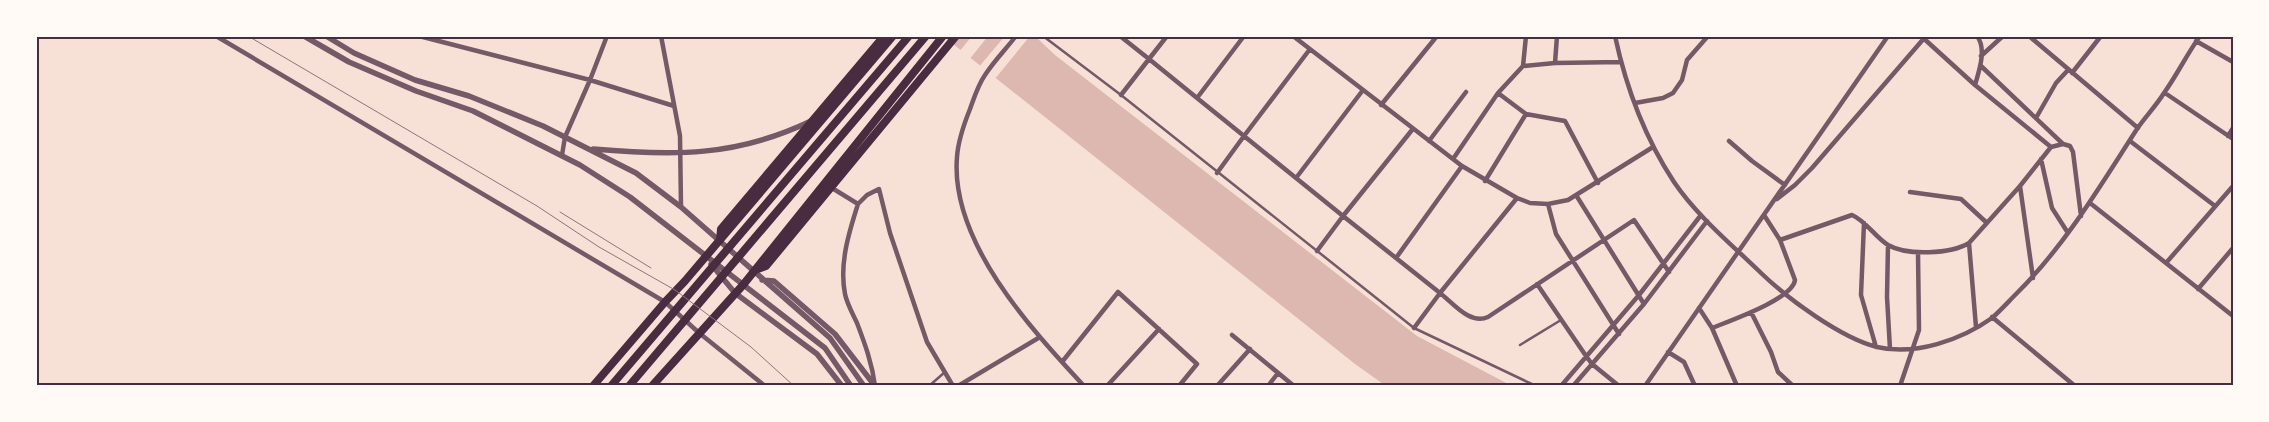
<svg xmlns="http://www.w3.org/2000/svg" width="2269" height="422" viewBox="0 0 2269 422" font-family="Arial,sans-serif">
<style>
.water{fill:#dcb8b0}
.pier{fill:#f7e1d7}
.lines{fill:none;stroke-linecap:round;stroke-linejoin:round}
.service{stroke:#755966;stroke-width:2.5}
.minor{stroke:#755966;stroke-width:4.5}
.tertiary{stroke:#755966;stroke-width:5.5}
.primary{stroke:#4a2c40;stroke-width:8}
.tram{stroke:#8f747c;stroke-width:1}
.neatline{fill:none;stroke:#4a2c40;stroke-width:2}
</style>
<rect width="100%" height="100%" fill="#f7e1d7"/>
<path class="water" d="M943 36H1035L1055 55 1417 336 1512 386H1386L1355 364Z"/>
<path class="pier" d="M972 36H988L969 60 959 52Z
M1005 36H1030L994 80 978 68Z"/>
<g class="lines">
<path class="service" d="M1043 36 1121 95 1414 328 1536 386
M1832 36H1838
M1520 345 1561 320
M929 386 945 372"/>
<path class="minor" d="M216 36 665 302 698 332 765 386
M419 36 590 80 674 106
M661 36 680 136 681 207
M1016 36C1006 49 994 61 985 75 978 85 974 98 970 109 964 124 958 141 957 157 950 241 1030 328 1084 386
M1120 36 1149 59 1121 95
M1167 36 1149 59 1197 98
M1293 36 1462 166 1517 198 1530 203 1548 204 1568 200 1653 147
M1615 36C1626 87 1645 138 1674 182 1697 216 1731 244 1761 273 1788 299 1841 338 1877 347 1915 356 1961 340 1992 318 2001 310 2009 301 2018 292 2066 244 2100 186 2137 129 2145 117 2156 106 2164 93 2177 75 2187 54 2200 36
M1921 36 1975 85 2051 147
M2029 36 2138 128
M2196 41 2233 62
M1981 56 2003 36
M1555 63 1557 36
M1523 66 1555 63 1621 62
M1523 66 1526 36
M1981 66 2063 144
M2072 73 2101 36
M1975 85C1979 71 1987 49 1977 36
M1498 93 1526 114
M2165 93 2233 139
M1635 103 1663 98 1673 93 1682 80 1687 60 1708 36
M1381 105 1437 36
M1526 114 1565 121 1598 183
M2036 118 2056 83 2068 70
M2228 136 2233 128
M1429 141 1466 92
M1729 141 1752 161 1785 185
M2130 141 2215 206
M2051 147 2063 144 2070 146 2073 152 2081 216
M562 155 565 137 590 80 607 36
M1453 159 1498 93 1523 66
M2041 159 2052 208 2068 233
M1217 173 1244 136 1197 98 1244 36
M1296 178 1244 136 1310 49
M1485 181 1526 114
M2020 186 2033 278
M832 188 858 204 867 195 879 189 890 233 927 342 953 386
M1910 192 1961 199 1987 223
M1576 195 1644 304
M1517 198 1440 293C1454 304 1470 325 1488 317L1634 220 1669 272
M1777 199 1795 185 1812 168 1926 36
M2090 203 2233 316
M858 204C849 232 839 264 845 294 847 304 853 314 857 323 865 344 872 363 875 386
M1548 204 1556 234 1619 334
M1764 215 1780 240 1852 215C1866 221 1875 237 1888 245 1907 256 1951 254 1969 243L2020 186 2051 147
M1864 223 1861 295 1876 347
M1969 243 1976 327
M1888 245 1887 297 1890 349
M1317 251 1343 216 1296 178 1363 90
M1396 258 1343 216 1412 130
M2166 263 2233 186
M1537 284 1586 356 1592 364 1619 386
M2198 289 2233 248
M1699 308 1712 328 1737 386
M1751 312 1771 352 1778 372 1793 386
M1992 317 2075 386
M1414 328 1440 293 1396 258 1462 166
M1712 328C1729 321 1793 299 1795 280L1780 240
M1232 335 1294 386
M1668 352 1684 362 1695 386
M1062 362 1118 292 1197 364 1179 386
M958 386 1040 337
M1107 386 1159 329
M1217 386 1250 349
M1268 386 1278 373
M1561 386 1639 295 1701 215
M1573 386 1644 304 1707 221
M1645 386 1888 36
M1900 386 1919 330 1918 253"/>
<path class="tertiary" d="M304 36 349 62 416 91 473 111 580 165 630 197 825 348 851 386
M326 36 354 53 415 80 469 96 543 126 636 173 681 207 830 338 864 386
M593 149C673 156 736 157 811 121
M711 264 735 293 817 354 842 386
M762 280 774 281 835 334 875 386"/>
<path class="primary" d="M720 240 721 229 884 36
M755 270 766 266 956 36
M593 386 665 302 685 281 893 36
M611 386 909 36
M629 386 926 36
M652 386 743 285 943 36"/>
<path class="tram" d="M248 36 537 206 599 247 675 290 751 347 794 386
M560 212 651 268"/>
</g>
<rect width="2269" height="422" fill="none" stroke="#fffaf5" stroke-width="75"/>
<rect x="38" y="38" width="2194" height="346" class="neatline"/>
</svg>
